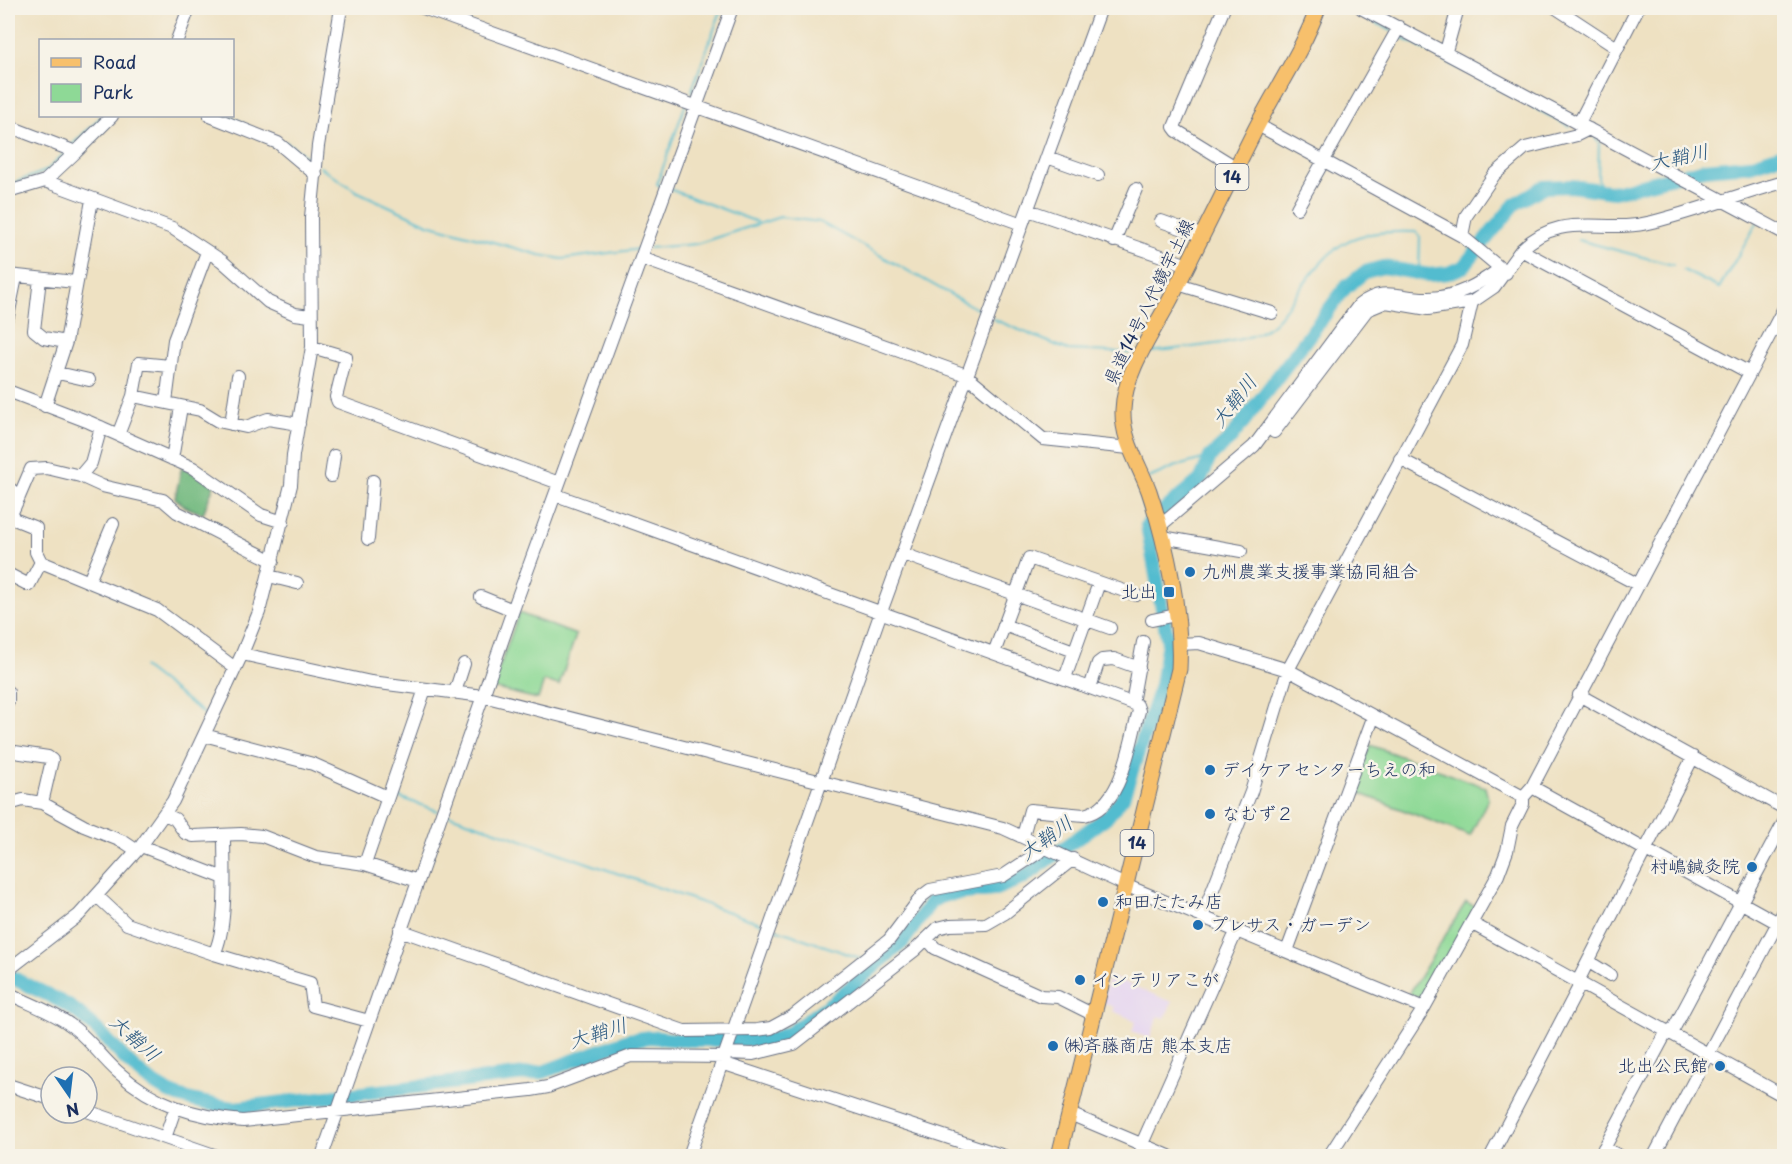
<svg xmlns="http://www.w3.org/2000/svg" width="1792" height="1164" viewBox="0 0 1792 1164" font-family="'Playpen Sans','Klee One',sans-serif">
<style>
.built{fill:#e4d3f1}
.green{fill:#8ed996;stroke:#54847a;stroke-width:1.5}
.forest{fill:#72b97f;stroke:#46746e;stroke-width:1.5}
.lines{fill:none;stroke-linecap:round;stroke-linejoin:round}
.stream{stroke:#53bccf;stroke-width:2}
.river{stroke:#53bccf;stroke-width:14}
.minor-casing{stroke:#656d81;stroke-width:14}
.major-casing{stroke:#656d81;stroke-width:17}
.minor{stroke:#fff;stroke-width:12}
.major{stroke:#f7c06c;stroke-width:15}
.poi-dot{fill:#1f6fb2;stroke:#f7f3e8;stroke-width:2}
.labels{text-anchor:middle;stroke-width:5;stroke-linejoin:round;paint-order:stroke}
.shield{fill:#f7f3e8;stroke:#5d6a87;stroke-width:1.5}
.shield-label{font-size:16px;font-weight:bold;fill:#1b2f5e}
.street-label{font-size:18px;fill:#1b2f5e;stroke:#f7f3e8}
.poi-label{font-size:18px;fill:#1b2f5e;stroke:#f7f3e8;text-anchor:start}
.water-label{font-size:20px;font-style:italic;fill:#2c5980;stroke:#f7f3e8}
</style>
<rect width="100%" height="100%" fill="#f7f3e8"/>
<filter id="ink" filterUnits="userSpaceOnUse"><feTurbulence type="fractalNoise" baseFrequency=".0167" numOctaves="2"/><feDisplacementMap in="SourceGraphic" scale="12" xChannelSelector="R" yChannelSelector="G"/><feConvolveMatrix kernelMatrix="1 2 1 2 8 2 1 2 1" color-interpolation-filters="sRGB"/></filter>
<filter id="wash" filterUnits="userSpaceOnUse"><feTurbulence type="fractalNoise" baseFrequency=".008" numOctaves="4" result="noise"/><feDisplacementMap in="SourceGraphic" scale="24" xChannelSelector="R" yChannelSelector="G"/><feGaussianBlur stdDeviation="1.35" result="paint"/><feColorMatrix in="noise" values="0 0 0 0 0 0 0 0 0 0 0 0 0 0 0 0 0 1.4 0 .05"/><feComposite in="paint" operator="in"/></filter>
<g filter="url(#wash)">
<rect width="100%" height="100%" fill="#eee1c2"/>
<path class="built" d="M1109 976 1172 1002 1165 1018 1158 1016 1150 1039 1132 1031 1136 1021 1113 1011 1114 1007 1103 1003Z"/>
<path class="green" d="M519 613 576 635 559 685 544 681 538 699 492 688Z
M1370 745 1485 787 1488 799 1470 836 1354 791Z
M1466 902 1476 907 1423 999 1409 994Z"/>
<path class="forest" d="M182 466 214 485 203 514 186 507 175 498Z"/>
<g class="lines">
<path class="stream" d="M1347 8 1392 31
M1399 36 1569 126
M691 92 722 8
M226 116 243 123
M1595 138 1599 143 1598 178 1601 190
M286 142 311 160
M72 145 102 116
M320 167 356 191 428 224 540 255 562 259 640 249
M8 185 46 171 66 152
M661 186 657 184 685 106
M669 189 757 222
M1578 240 1673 265
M649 248 696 244 780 217 820 222 986 314
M1683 270 1719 288 1757 223
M993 319 1068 350 1134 353
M1151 352C1180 347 1241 345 1264 330 1277 323 1286 308 1295 296 1335 242 1346 230 1416 232L1420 237 1419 273
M1149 478 1174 467 1210 457
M1139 484 1147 525
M143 667 207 716
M393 795 438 811
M447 814 763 924
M775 929 860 958
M868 962 876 965"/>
<path class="river" d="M8 975C28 987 53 995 73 1009 106 1032 127 1070 163 1089 184 1101 211 1104 234 1108L543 1072 628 1040 651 1037 678 1040H770L791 1032 834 1001 903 942 931 902 945 895 993 890 1023 878 1108 816 1123 797 1161 685 1168 642 1147 525 1201 479 1210 457 1231 438 1346 287 1365 272 1383 267 1429 275 1448 273 1463 267 1515 204 1543 187 1571 186 1614 192 1704 169 1750 165 1784 154"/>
</g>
</g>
<g filter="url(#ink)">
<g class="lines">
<g class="minor-casing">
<path id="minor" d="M423 8 1022 224
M1224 8 1174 127 1177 131 1237 168
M1361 8 1784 233
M1556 8 1617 48
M177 40 189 8
M1446 51 1458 8
M210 116 278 143 316 175
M1579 123 1638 8
M1258 125 1462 236 1506 273
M8 126 76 152 45 181 8 192
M76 152 112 116
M1047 157 1098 175
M45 181 172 228 222 261 268 302 295 314 310 316
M1297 208 1399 27
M1028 210 1188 265
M1161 221 1203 236
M1462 236 1466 216 1494 175 1525 148 1577 135 1589 129
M1114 241 1136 189
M1521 250C1562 209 1603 235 1652 222 1697 211 1740 194 1784 182
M641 258 966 375 1043 439 1129 448
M8 275 75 282
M40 279 34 330 44 338 66 342
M1178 284 1272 313
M8 316 16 277
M312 347 346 357 336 397 338 402 559 483
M58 373 89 380
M8 391 89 422 193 468 261 515 283 522
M133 396 200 410 218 421 246 427 268 419 299 424
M166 402 174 340 207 252
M45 406 66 342 92 200
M231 424 238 376
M1274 432 1367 310 1386 302 1428 309 1472 302
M118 435 133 396 139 363 170 366
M172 459 181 407
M1400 459 1637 584
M80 476 91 463 101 427
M331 476 334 456
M8 487 19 497 8 521
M556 495 1137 705 1139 711C1129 744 1123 807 1084 815L1030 810 1023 836
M19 497 31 469 47 468 80 476 102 486 163 500 177 512 273 561
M9 517 36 528V552L41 562 157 610 235 668
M1160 526 1254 446 1359 305C1385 285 1400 299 1429 298 1458 297 1479 284 1501 268
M368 539 373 481
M1162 540 1168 538 1241 551
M903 554 1110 628
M8 574 29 585 41 562
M269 576 297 583
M89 581 113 524
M481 597 513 610
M1152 620 1176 615
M1004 625 1074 651
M1180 644 1199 643 1288 670 1523 797
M994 653 1029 558 1136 595
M242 654 371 682 483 696 1003 828 1132 888 1424 1008
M1065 678 1099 583
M1090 688 1098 663 1102 660 1114 659 1139 668
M455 692 464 664
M1579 695 1784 808
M8 701V692
M1132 703 1143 642
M204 735 313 764 387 797
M8 751 48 757 52 760 42 803
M1532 787 1778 923
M16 802 23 800 42 803 84 826 124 842 136 850
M164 814 175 819 185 833 193 836 241 834 262 836 316 857 365 864 418 881
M224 837C224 868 228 927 214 954L310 983 313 1006 369 1021
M141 846 224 878
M365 864 425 689
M97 896 127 924 214 954
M1202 917 1251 792 1288 670 1462 345 1472 302 1494 287 1521 250 1748 372
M1471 923 1784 1096
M400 930 684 1031 757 1030 771 1028 793 1016 889 940 922 896 930 890 1003 876 1047 847
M927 939 935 948 1041 996 1058 997 1094 1015
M1287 951 1373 718
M1589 962 1610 975
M8 970 79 915 141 846 173 801 242 654 259 612 291 485 293 455 312 347 311 217 318 146 341 8
M1578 981 1693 757
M8 993C27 1003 51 1011 69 1024 88 1037 101 1057 118 1072 154 1105 196 1117 243 1121L531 1090 548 1087 631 1056 725 1057
M726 1053 753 1054 794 1044 915 950 938 928 950 925 986 924 1005 913 1073 859
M722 1063 1004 1156
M8 1085 51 1099
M87 1111 217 1156
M1070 1114 1169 1156
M165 1138 175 1109
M1141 1146 1236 932
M1604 1148 1620 1156
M322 1156 513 610 732 8
M689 1156 881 612 1101 8
M1329 1156 1424 1008 1498 875 1507 851 1512 826 1523 804V797L1532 787 1784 308
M1491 1156 1581 983
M1600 1156 1666 1033 1674 1028 1784 822
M1654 1156 1784 911"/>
</g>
<g class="major-casing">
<path id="major" d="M1059 1156 1179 669C1182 615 1166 542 1149 491 1139 464 1122 440 1123 410 1124 372 1154 331 1171 298 1199 243 1226 187 1254 132 1275 90 1302 52 1318 8"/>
</g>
<use href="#minor" class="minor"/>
<use href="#major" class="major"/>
</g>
</g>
<g class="poi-dot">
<circle cx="1190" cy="572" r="6"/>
<rect x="1163" y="586" width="12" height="12" rx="3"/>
<circle cx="1210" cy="770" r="6"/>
<circle cx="1210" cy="814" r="6"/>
<circle cx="1752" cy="867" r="6"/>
<circle cx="1103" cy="902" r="6"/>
<circle cx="1198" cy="925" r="6"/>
<circle cx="1080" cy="980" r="6"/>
<circle cx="1053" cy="1046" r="6"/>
<circle cx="1720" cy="1066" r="6"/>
</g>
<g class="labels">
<g class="shield">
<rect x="1215.5" y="164" width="33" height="26" rx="4.5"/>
<rect x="1120.5" y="830" width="33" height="26" rx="4.5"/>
</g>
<g class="shield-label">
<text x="1232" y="183">14</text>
<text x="1137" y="849">14</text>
</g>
<g class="street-label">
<text transform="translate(1149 302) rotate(-64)" y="6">県道14号八代鏡宇土線</text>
</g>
<g class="poi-label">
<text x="1202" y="578">九州農業支援事業協同組合</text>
<text x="1157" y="598" text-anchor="end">北出</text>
<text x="1222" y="776">デイケアセンターちえの和</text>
<text x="1222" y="820">なむず２</text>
<text x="1740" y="873" text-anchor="end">村嶋鍼灸院</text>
<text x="1115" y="908">和田たたみ店</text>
<text x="1210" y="931">プレサス・ガーデン</text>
<text x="1092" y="986">インテリアこが</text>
<text x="1065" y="1052">㈱斉藤商店 熊本支店</text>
<text x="1708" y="1072" text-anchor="end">北出公民館</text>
</g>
<g class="water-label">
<text transform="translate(1679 157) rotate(-12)" y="7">大鞘川</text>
<text transform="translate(1234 401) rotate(-52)" y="7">大鞘川</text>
<text transform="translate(1046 838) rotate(-36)" y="7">大鞘川</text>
<text transform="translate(598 1033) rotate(-17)" y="7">大鞘川</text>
<text transform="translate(135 1038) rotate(42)" y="7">大鞘川</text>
</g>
</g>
<rect width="1792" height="1164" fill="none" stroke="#f7f3e8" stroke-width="30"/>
<rect x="39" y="39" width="195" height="78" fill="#f7f3e8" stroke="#9fa5b1" stroke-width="1.5"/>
<rect x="51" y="58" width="30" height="9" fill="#f7c06c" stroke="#9fa5b1" stroke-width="1.5"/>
<text x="93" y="69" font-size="18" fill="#1b2f5e">Road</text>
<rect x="51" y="84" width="30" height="18" fill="#8ed996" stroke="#9fa5b1" stroke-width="1.5"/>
<text x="93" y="99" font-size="18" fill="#1b2f5e">Park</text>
<g transform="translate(69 1095) rotate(166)"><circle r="28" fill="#f7f3e8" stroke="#9fa5b1" stroke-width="1.5"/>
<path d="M0-4.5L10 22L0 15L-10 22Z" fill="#1f6fb2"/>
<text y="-9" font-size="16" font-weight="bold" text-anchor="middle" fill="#1b2f5e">N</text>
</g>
</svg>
